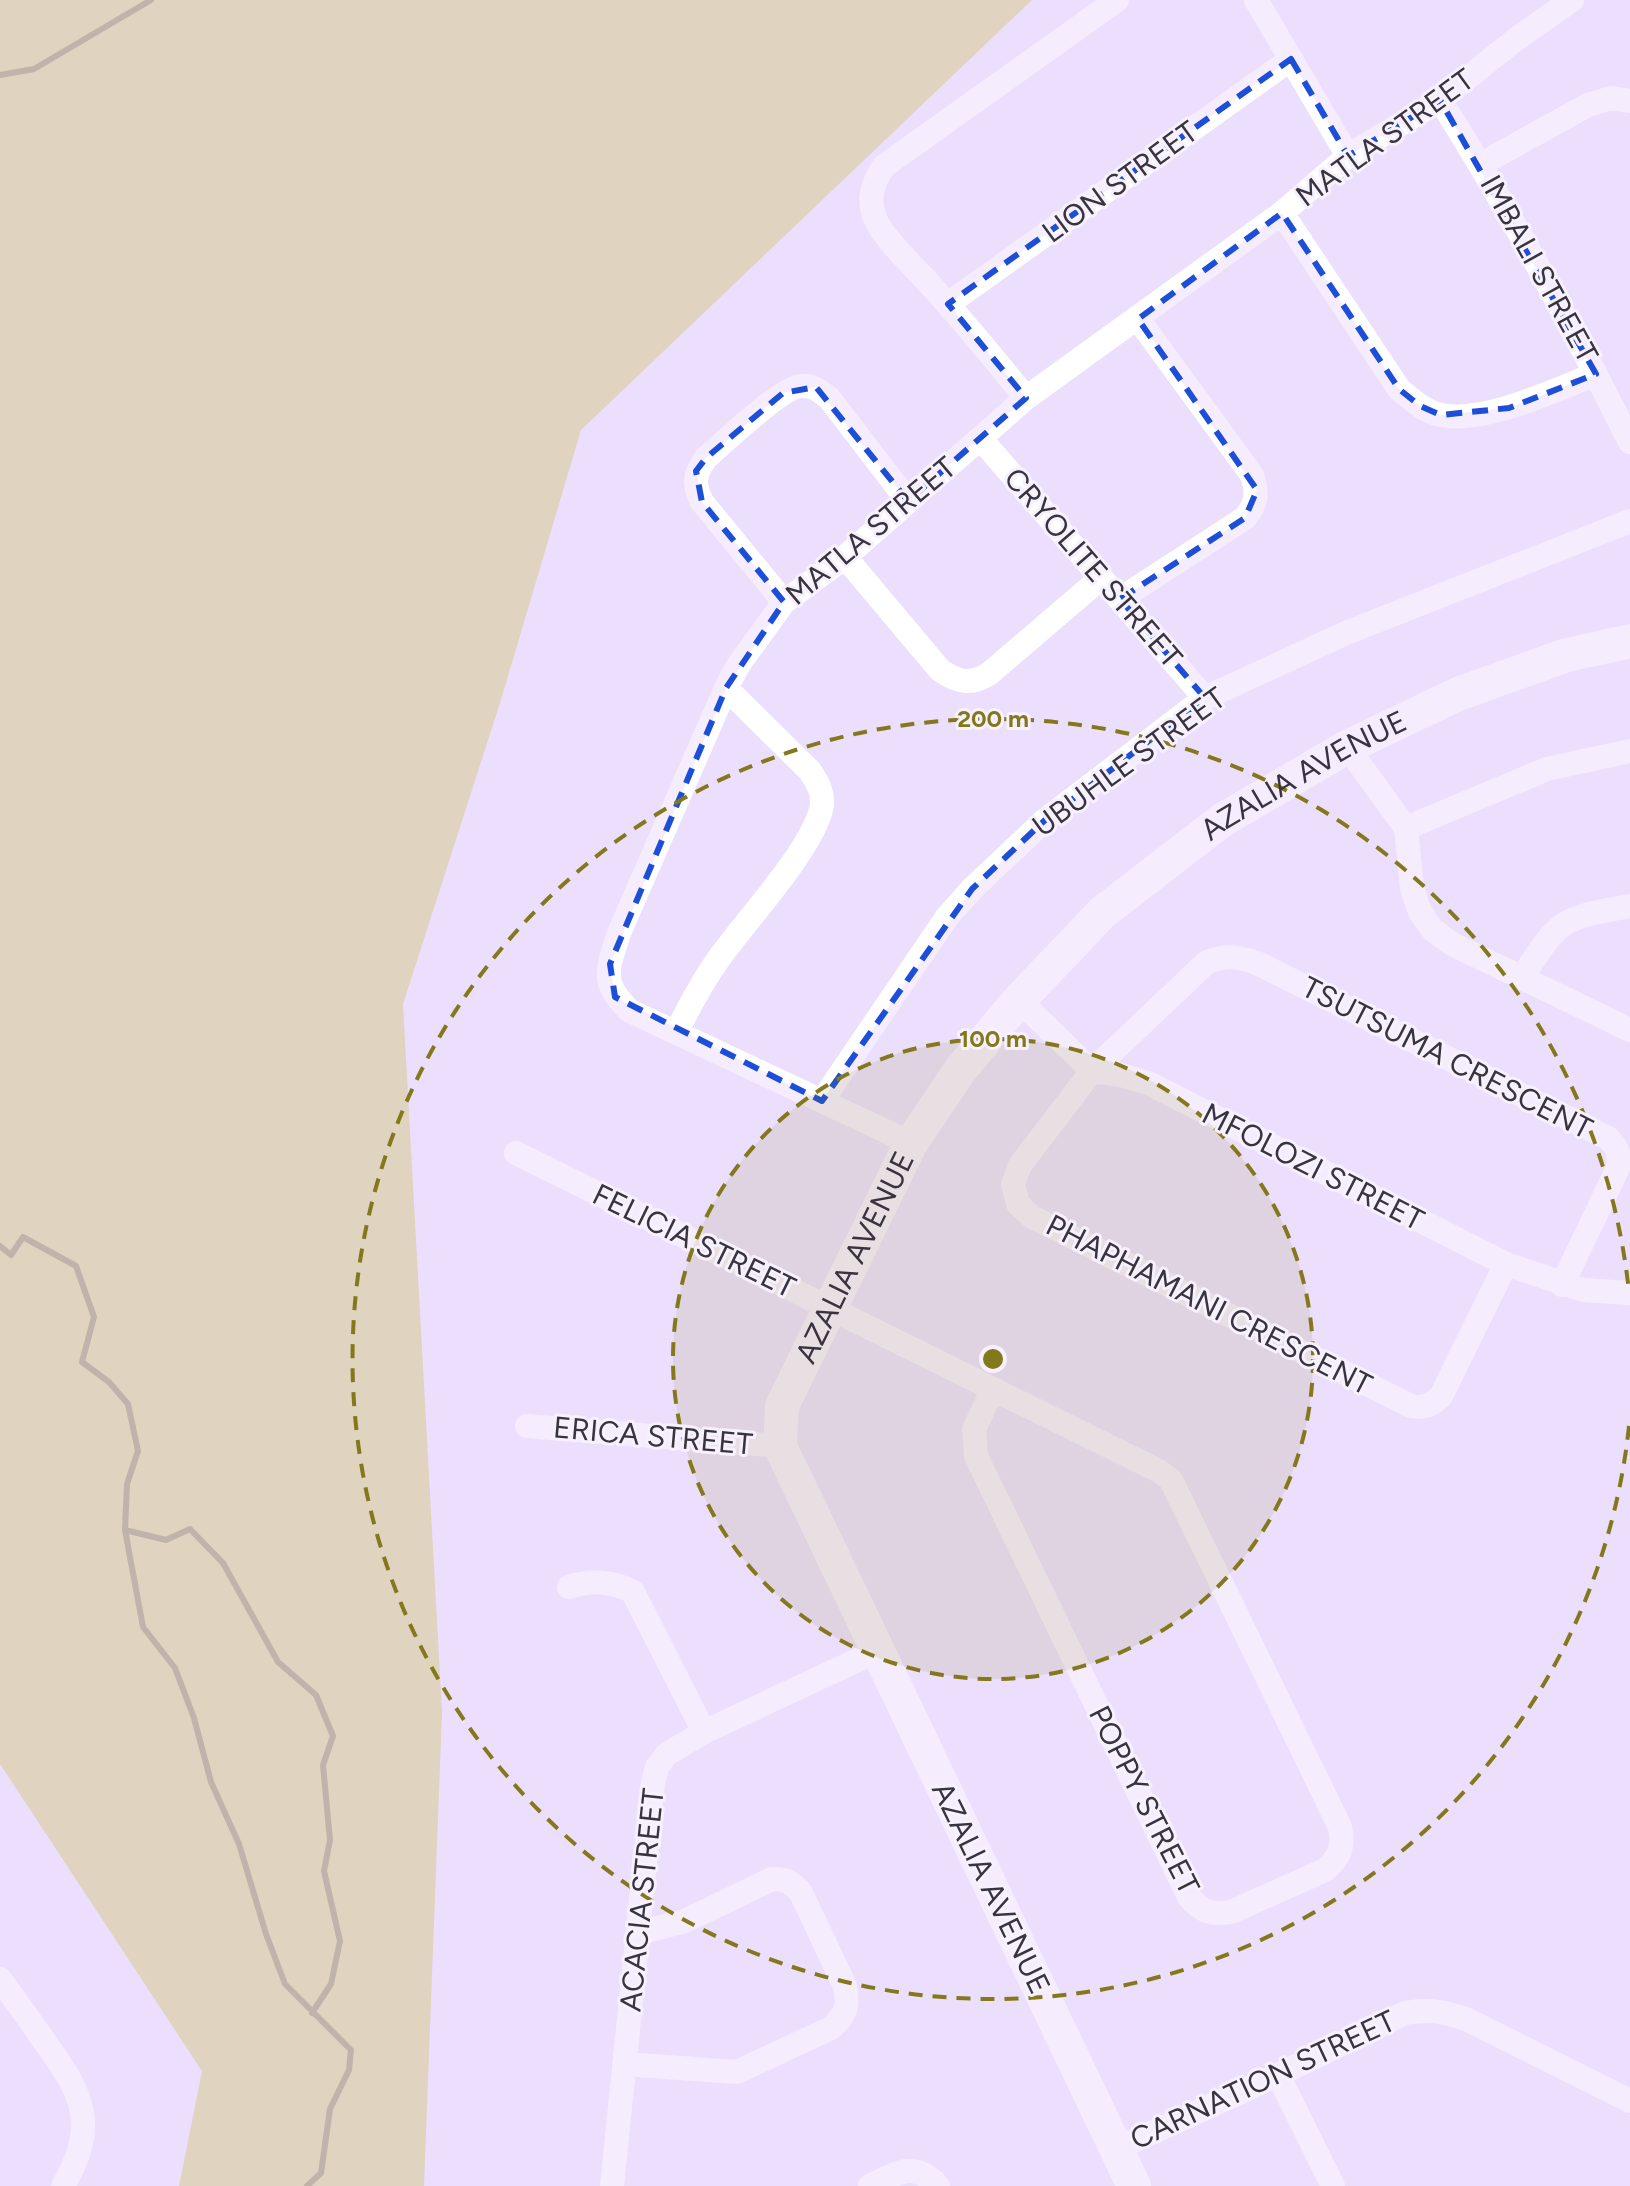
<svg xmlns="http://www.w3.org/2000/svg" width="1630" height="2186" viewBox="0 0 1630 2186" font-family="Figtree,sans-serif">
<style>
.green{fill:#d0c573}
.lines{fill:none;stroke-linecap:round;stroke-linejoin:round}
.stream{stroke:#887e47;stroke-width:6}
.street{stroke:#fff;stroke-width:24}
.secondary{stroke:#fff;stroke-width:34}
.marked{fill:none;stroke:#1d4ed8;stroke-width:6;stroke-dasharray:16 10;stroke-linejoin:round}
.ring{fill:none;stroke:#83781c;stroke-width:4;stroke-dasharray:14 10}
.labels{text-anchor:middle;stroke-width:6;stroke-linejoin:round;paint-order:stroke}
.street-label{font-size:30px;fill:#38333f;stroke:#f6f1fd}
.centre{fill:#83781c;stroke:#f6f1fd;stroke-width:4}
.ring-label{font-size:24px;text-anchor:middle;font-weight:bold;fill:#83781c;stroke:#f6f1fd;stroke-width:6;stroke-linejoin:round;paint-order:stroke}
</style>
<rect width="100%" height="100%" fill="#ecdffd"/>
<path class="green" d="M0 0H1032L581 430 500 703 403 1004 442 1712 424 2186H179L202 2071 0 1764Z"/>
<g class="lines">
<path class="stream" d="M0 75 34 69 151 0
M0 1246 11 1255 23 1237 76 1266 94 1317 82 1362 109 1382 128 1404 138 1451 127 1484 125 1530 143 1627 175 1668 194 1718 211 1782 239 1844 266 1934 285 1984 351 2050 349 2070 330 2109 321 2173 307 2186
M125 1530 166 1540 190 1529 223 1563 278 1662 316 1695 333 1736 323 1765 330 1840 324 1871 340 1941 331 1984 312 2013"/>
<path class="street" d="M1256 0 1348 156
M1440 100C1510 210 1572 326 1630 442
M1481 164 1588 105 1611 98 1630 101
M1282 213 1399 389C1412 400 1425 412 1441 415 1485 424 1555 390 1596 374
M948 304 1291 59
M1026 398C996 361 966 324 934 289 919 271 882 238 875 218 867 198 873 183 884 166L1117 0
M980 438 1205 698
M845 557 940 670C957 682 971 686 990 673L1101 578
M1120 599 1245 518C1257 503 1258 493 1252 475L1138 319
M784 602 702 502C693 484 694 474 706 458 723 443 782 387 801 386 813 385 820 391 829 398L908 501
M1347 747 1406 828 1412 888 1420 912 1433 930 1452 944 1630 1030
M1406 828 1547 769 1630 751
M1523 976C1560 918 1562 918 1630 906
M1019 1000 1092 1071 1121 1075 1148 1083 1506 1264 1583 1290 1630 1293
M677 1031C690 1005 703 980 720 957 748 918 809 853 821 810 825 795 818 783 810 771L726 688
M822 1101 947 917 972 889 1044 821 1205 698 1346 633 1630 521
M911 1143 630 1011C599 982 608 969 619 933L726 688 739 664 784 602 845 557 1026 398 1282 213 1348 156 1440 100 1515 40 1572 0
M516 1153 1159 1471 1171 1480 1340 1827C1344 1847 1340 1857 1325 1870L1231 1912C1211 1915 1202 1912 1189 1897L976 1456 974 1429 993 1389
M1506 1264 1441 1396C1431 1406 1424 1408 1411 1406L1032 1217 1018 1204 1013 1184 1020 1165 1092 1071 1207 962C1227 955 1239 956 1259 964L1608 1138C1618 1148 1620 1154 1618 1168L1562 1285
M527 1426 780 1446
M569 1587C590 1580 613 1581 633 1592L704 1732
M0 1979C16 2001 32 2023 47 2045 85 2097 97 2127 63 2186
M624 2064 737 2072 831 2028C846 2015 849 2006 845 1986L801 1893C792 1882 786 1879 772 1879L685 1921 638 1933
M1278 2075 1333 2186
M1116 2149 1278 2075 1405 2013C1429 2009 1445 2011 1468 2020L1630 2101
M612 2186 653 1783 657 1767 667 1754 704 1732 877 1651
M870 2186C896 2173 915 2160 938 2186"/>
<path class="secondary" id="s1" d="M1134 2186 780 1446 782 1406 911 1143 961 1069 1019 1000 1103 912 1221 821 1347 747 1458 694 1567 655 1630 641"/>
</g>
<path d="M0 0H1630V2186H0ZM1291 59 1348 156 1440 100 1596 374 1509 408 1441 415 1420 406 1399 389 1282 213 1138 319 1257 490 1245 518 1120 599 1205 698 1044 821 972 889 822 1101 615 997 610 964 726 688 784 602 702 502 696 471 706 458 783 393 816 387 908 501 1026 398 948 304Z" fill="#ecdffd" fill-opacity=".55" fill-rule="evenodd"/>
<path class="marked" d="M1291 59 1348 156 1440 100 1596 374 1509 408 1441 415 1420 406 1399 389 1282 213 1138 319 1257 490 1245 518 1120 599 1205 698 1044 821 972 889 822 1101 615 997 610 964 726 688 784 602 702 502 696 471 706 458 783 393 816 387 908 501 1026 398 948 304Z"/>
<circle cx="993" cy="1359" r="320" fill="#83781c" fill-opacity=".12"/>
<g class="ring">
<circle cx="993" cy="1359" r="320"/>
<path d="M1629 1426A640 640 0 1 1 1629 1292"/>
</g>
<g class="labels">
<g class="street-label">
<text transform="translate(1385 138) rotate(-36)" y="10">MATLA STREET</text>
<text transform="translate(1120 182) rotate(-36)" y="10">LION STREET</text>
<text transform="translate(1539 269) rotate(61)" y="10">IMBALI STREET</text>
<text transform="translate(871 531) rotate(-40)" y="10">MATLA STREET</text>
<text transform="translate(1093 568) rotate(49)" y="10">CRYOLITE STREET</text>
<text transform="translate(1129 762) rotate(-36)" y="10">UBUHLE STREET</text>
<text dy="10" stroke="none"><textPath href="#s1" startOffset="1698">AZALIA AVENUE</textPath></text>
<text transform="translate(1447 1058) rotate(27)" y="10">TSUTSUMA CRESCENT</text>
<text transform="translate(1313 1167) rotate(27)" y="10">MFOLOZI STREET</text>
<text transform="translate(694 1241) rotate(26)" y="10">FELICIA STREET</text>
<text dy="10" stroke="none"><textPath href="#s1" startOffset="1026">AZALIA AVENUE</textPath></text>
<text transform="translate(1209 1305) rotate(27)" y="10">PHAPHAMANI CRESCENT</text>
<text transform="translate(653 1436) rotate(5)" y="10">ERICA STREET</text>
<text transform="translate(1144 1800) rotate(63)" y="10">POPPY STREET</text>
<text transform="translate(991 1888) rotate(64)" y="10">AZALIA AVENUE</text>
<text transform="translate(642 1900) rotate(-84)" y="10">ACACIA STREET</text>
<text transform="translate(1263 2080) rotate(-25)" y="10">CARNATION STREET</text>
</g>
</g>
<circle cx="993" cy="1359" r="12" class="centre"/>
<g class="ring-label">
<text x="993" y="727">200 m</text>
<text x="993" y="1047">100 m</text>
</g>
</svg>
